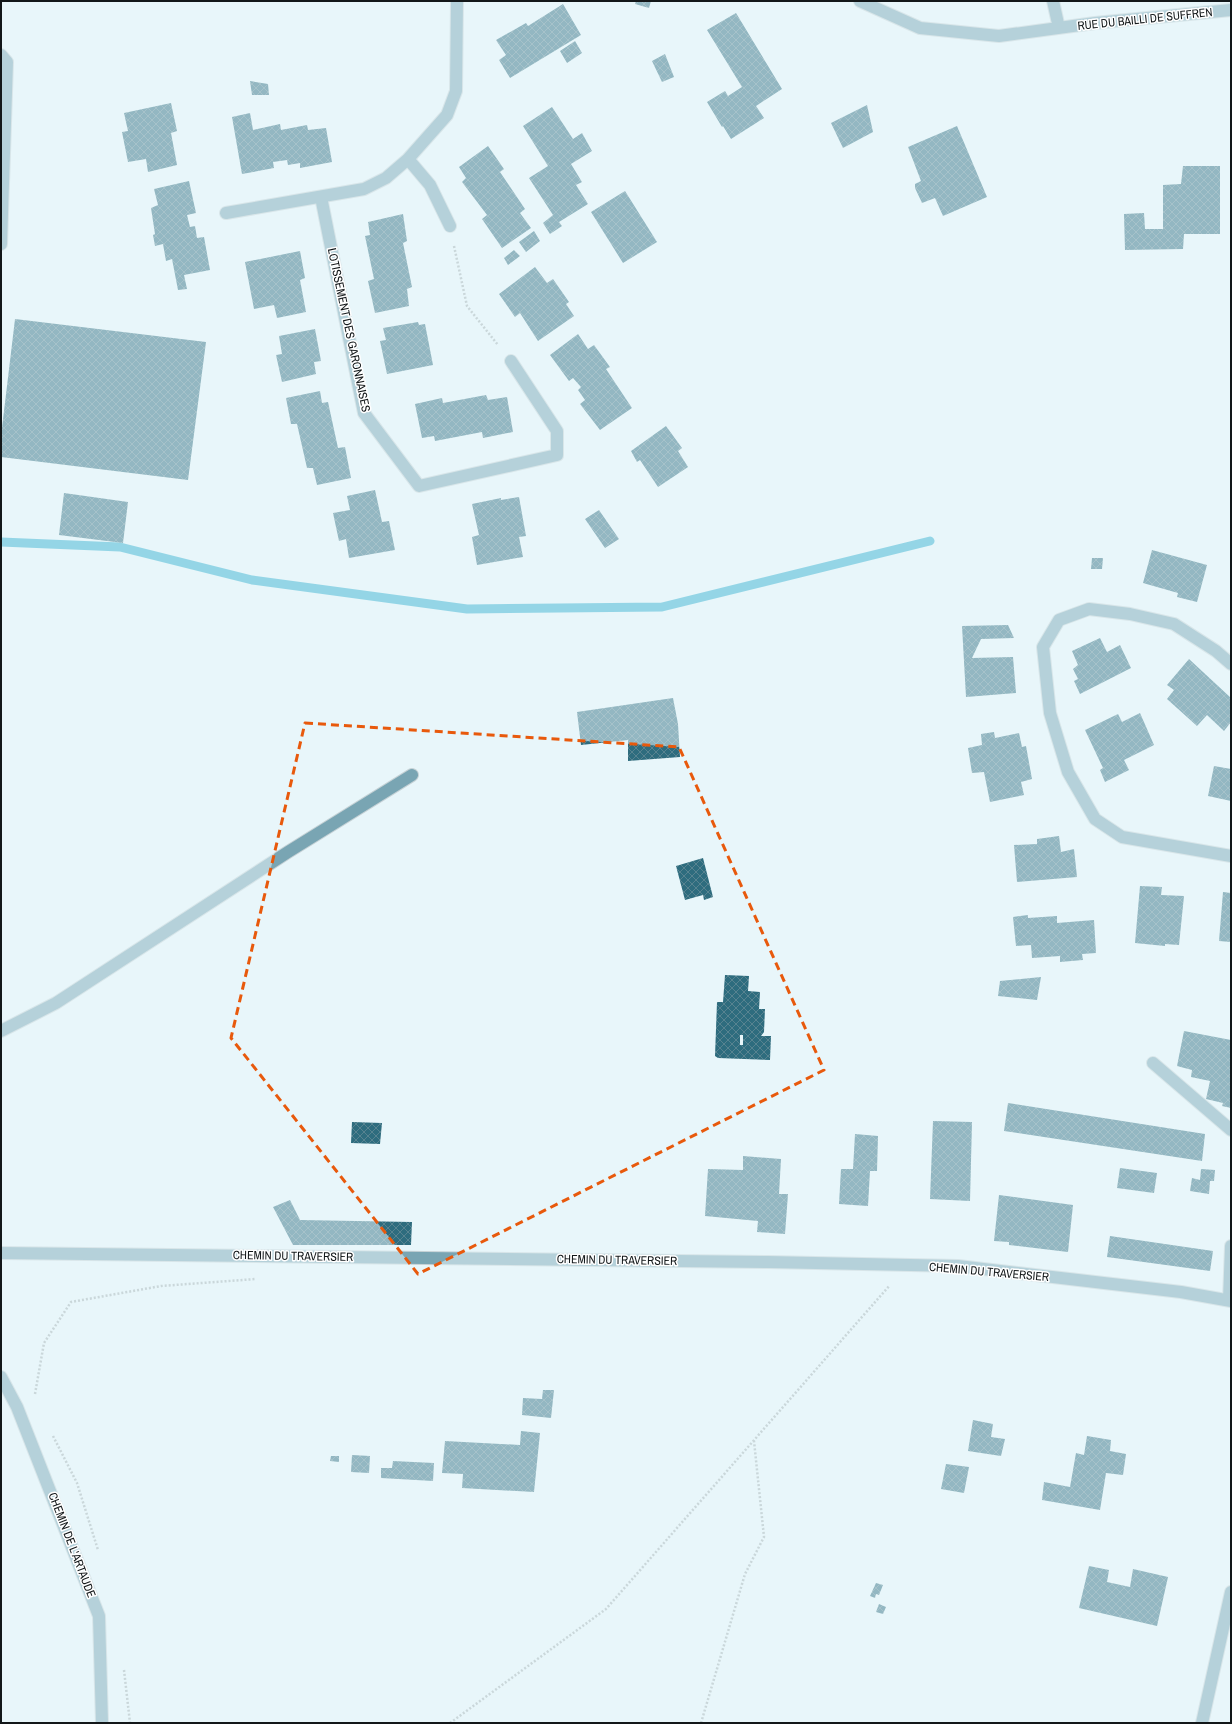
<svg xmlns="http://www.w3.org/2000/svg" width="1232" height="1724" viewBox="0 0 1232 1724" font-family="'Archivo Narrow',sans-serif">
<style>
.lines{fill:none;stroke-linecap:round;stroke-linejoin:round}
.stream{stroke:#2faecf;stroke-width:9}
.building{fill:url(#building-cross-hatch);fill-rule:evenodd}
.lane-casing{stroke:#c6d2d6;stroke-width:14}
.street-casing{stroke:#c6d2d6;stroke-width:14}
.path{stroke:#a6b1b4;stroke-width:2.5;stroke-dasharray:2 2;stroke-linecap:butt}
.lane{stroke:#79a5b3;stroke-width:12}
.street{stroke:#79a5b3;stroke-width:12}
.marked{fill:none;stroke:#e8590c;stroke-width:3;stroke-dasharray:8 5;stroke-linejoin:round}
.labels{text-anchor:middle;stroke-width:3;stroke-linejoin:round;paint-order:stroke}
.street-label{font-size:12px;fill:#121719;stroke:#fff}
</style>
<defs>
<pattern id="building-cross-hatch" width="8" height="8" patternUnits="userSpaceOnUse"><rect width="8" height="8" fill="#2e6c7e"/><path d="M0 0l8 8M0 8l8-8" fill="none" stroke="#578390"/></pattern>
</defs>
<rect width="100%" height="100%" fill="#e8f6fa"/>
<g class="lines">
<path class="stream" d="M1 542 120 547 252 580 467 609 662 607 930 541"/>
</g>
<path class="building" d="M636 1H651L649 8 635 4Z
M563 4 581 35 510 78 499 60 506 55 496 40 526 23 528 26Z
M736 13 782 89 756 106 764 118 731 139 723 126 722 127 707 102 725 91 728 96 742 87 707 30Z
M575 41 582 53 567 63 560 51Z
M665 54 674 77 662 82 652 61Z
M250 81 268 84 269 95H252Z
M171 103 177 131 171 133 177 165 148 172 146 159 128 162 122 132 128 131 124 113Z
M867 105 873 132 843 148 831 123Z
M552 107 573 139 582 133 592 151 571 164 582 182 576 185 588 204 559 222 562 226 550 234 543 223 553 215 529 178 548 166 523 126Z
M250 113 253 130 280 124 281 130 307 125 308 130 326 128 332 162 300 168V163L288 165 287 160 273 162 274 168 242 174 232 117Z
M957 126 987 197 943 216 935 198 922 203 915 188V184L921 181 908 147Z
M488 146 504 169 500 172 525 209 520 213 531 228 502 248 482 219 487 215 462 182 466 178 459 167Z
M1183 166H1220V234H1184L1183 249 1125 250 1124 214 1144 213 1145 229H1163V185L1181 184Z
M189 181 196 213 187 215 190 227 195 226 197 238 204 237 210 270 184 275 187 289 178 290 172 259 166 261 163 244 155 246 153 235 155 234 151 208 158 205 154 189Z
M625 191 657 242 623 263 591 212Z
M403 214 407 241 403 243 412 287 407 289 409 306 375 313 368 281 374 279 365 236 370 235 368 222Z
M534 231 540 241 526 252 519 242Z
M514 250 520 256 508 265 504 258Z
M300 251 305 278 300 280 306 312 277 318 274 305 254 309 245 262Z
M535 267 547 283 553 279 569 302 566 304 574 316 538 341 520 313 515 317 499 294Z
M15 319 206 342 188 480 1 457V436Z
M418 322 419 325 425 324 433 365 387 374 380 341 386 340 383 328Z
M315 329 321 361 314 362 316 374 282 382 276 355 282 354 279 336Z
M578 334 588 349 594 345 610 367 606 369 632 408 600 430 580 404 585 400 578 390 581 387 573 378 569 381 550 355Z
M320 391 322 403 328 402 338 448 345 447 351 478 317 485 313 468H307L297 424H291L286 398Z
M486 395 488 400 507 397 513 432 483 438 482 432 435 441 434 436 422 438 415 404 442 398 443 403Z
M666 426 682 448 678 451 688 467 658 487 640 460 637 462 631 451Z
M375 490 382 522 389 521 395 550 349 558 346 539 339 541 333 513 350 510 347 496Z
M64 493 128 502 123 543 59 535Z
M519 497 526 536 519 537 523 557 477 565 472 537 479 535 472 504 501 498V500Z
M599 510 619 539 605 548 585 519Z
M1152 550 1207 565 1197 602 1177 597 1178 593 1143 583Z
M1092 558H1103L1102 569H1091Z
M1008 625 1014 638 981 639 972 658 1013 657 1016 693 966 697 962 626Z
M1100 638 1107 652 1120 645 1131 668 1080 694 1074 681 1078 679 1073 669 1078 665 1072 651Z
M1189 659 1231 698V722L1224 731 1207 715 1197 726 1167 699 1174 690 1167 685Z
M673 698 678 724 680 757 628 761V740L581 745 577 712Z
M1140 713 1154 745 1124 760 1129 770 1105 782 1100 770 1103 768 1085 730 1118 714 1122 722Z
M994 732 995 738 1019 733 1022 747 1026 746 1032 779 1021 782 1024 795 990 802 984 772 972 773 968 748 982 745 981 734Z
M1214 766 1231 769V801L1208 796Z
M1059 836 1061 852 1074 849 1077 877 1017 882 1014 845 1037 844V839Z
M703 858 713 897 704 900 703 895 685 900 676 866Z
M1140 886 1162 887 1161 895 1184 896 1179 945 1165 944V946L1135 943Z
M1223 892 1231 893V942L1219 941Z
M1028 915V918L1057 916V923L1094 920 1096 953 1082 954 1083 960 1060 962V956L1032 958 1031 945 1016 946 1013 917Z
M725 975 749 976 748 991 760 992 759 1009H765L764 1032 761 1036H771L770 1060 718 1058 715 1056 717 1002H723ZM740 1035H743V1045H740Z
M1041 977 1037 1000 998 996 1000 981Z
M1184 1031 1231 1040V1108L1222 1106 1223 1103 1206 1099 1210 1081 1191 1077 1192 1070 1177 1066Z
M1008 1103 1205 1134 1202 1161 1004 1131Z
M933 1121 972 1122 970 1201 930 1199Z
M352 1122 382 1123 380 1144 351 1143Z
M855 1134 878 1136 877 1171H870L868 1206 839 1204 841 1169H853Z
M743 1156 781 1159 779 1194H788L785 1234 757 1232 758 1221 705 1216 708 1169 743 1170Z
M1120 1168 1157 1173 1154 1193 1117 1188Z
M1201 1169 1215 1170 1214 1181H1210L1209 1194 1190 1191 1192 1178 1200 1180Z
M999 1195 1073 1205 1068 1252 1009 1245V1242L994 1241Z
M290 1200 300 1220 412 1222 411 1245H293L273 1207Z
M1110 1236 1213 1251 1210 1271 1107 1257Z
M543 1390H554L551 1418 522 1415 523 1398 542 1399Z
M973 1420 993 1424 991 1437 1005 1439 1001 1456 968 1451Z
M521 1431 540 1433 534 1492 462 1488 463 1474 442 1473 445 1441 520 1445Z
M1087 1436 1111 1440 1110 1451 1126 1454 1123 1475 1106 1473 1100 1510 1042 1500 1044 1482 1070 1487 1076 1453 1084 1455Z
M352 1455 370 1456 369 1473 351 1472Z
M331 1456H339V1462L330 1461Z
M393 1461 434 1463 433 1481 381 1478V1468H392Z
M946 1464 969 1467 964 1493 941 1489Z
M1089 1566 1109 1570 1107 1582 1130 1587 1133 1569 1168 1577 1157 1626 1079 1608Z
M876 1583 883 1585 879 1595 876 1594 875 1598 870 1596Z
M879 1604 886 1607 883 1614 876 1612Z"/>
<g class="lines">
<g class="lane-casing">
<path id="lane" d="M1 55 7 62 1 244
M1 1031 56 1003 288 852 412 775
M1202 1723 1231 1592"/>
</g>
<g class="street-casing">
<path id="street" d="M860 1 920 28 999 36 1095 23 1231 10
M1053 1 1059 28
M408 159 430 185 450 226
M321 197 364 413 419 486 557 455V431L511 361
M226 213 364 189 386 178 408 159 447 115 456 91 457 1
M1231 664 1216 651 1174 624 1130 614 1089 609 1059 620 1043 647 1050 713 1068 772 1095 819 1122 837 1231 856
M1153 1063 1231 1130
M1 1253 768 1262 958 1266 1181 1292 1231 1301
M1229 1300 1231 1246
M1 1377 17 1407 99 1616 102 1723"/>
</g>
<path class="path" d="M454 246 467 306 498 345
M35 1394 44 1343 71 1302 161 1286 256 1279
M53 1436 77 1483 98 1550
M124 1670 130 1723
M450 1723 606 1609 890 1285
M701 1723 745 1574 764 1537 754 1441"/>
<use href="#lane" class="lane"/>
<use href="#street" class="street"/>
</g>
<path d="M0 0H1232V1724H0ZM305 723 679 747 824 1070 418 1274 231 1038Z" fill="#e8f6fa" fill-opacity=".55" fill-rule="evenodd"/>
<path class="marked" d="M305 723 679 747 824 1070 418 1274 231 1038Z"/>
<g class="labels">
<g class="street-label">
<text transform="translate(1145 19) rotate(-6)" y="4">RUE DU BAILLI DE SUFFREN</text>
<text transform="translate(349 330) rotate(78)" y="4">LOTISSEMENT DES GARONNAISES</text>
<text transform="translate(293 1256) rotate(1)" y="4">CHEMIN DU TRAVERSIER</text>
<text transform="translate(617 1260) rotate(1)" y="4">CHEMIN DU TRAVERSIER</text>
<text transform="translate(989 1272) rotate(5)" y="4">CHEMIN DU TRAVERSIER</text>
<text transform="translate(72 1545) rotate(69)" y="4">CHEMIN DE L'ARTAUDE</text>
</g>
</g>
<rect width="1232" height="1724" fill="none" stroke="#121719" stroke-width="4"/>
</svg>
